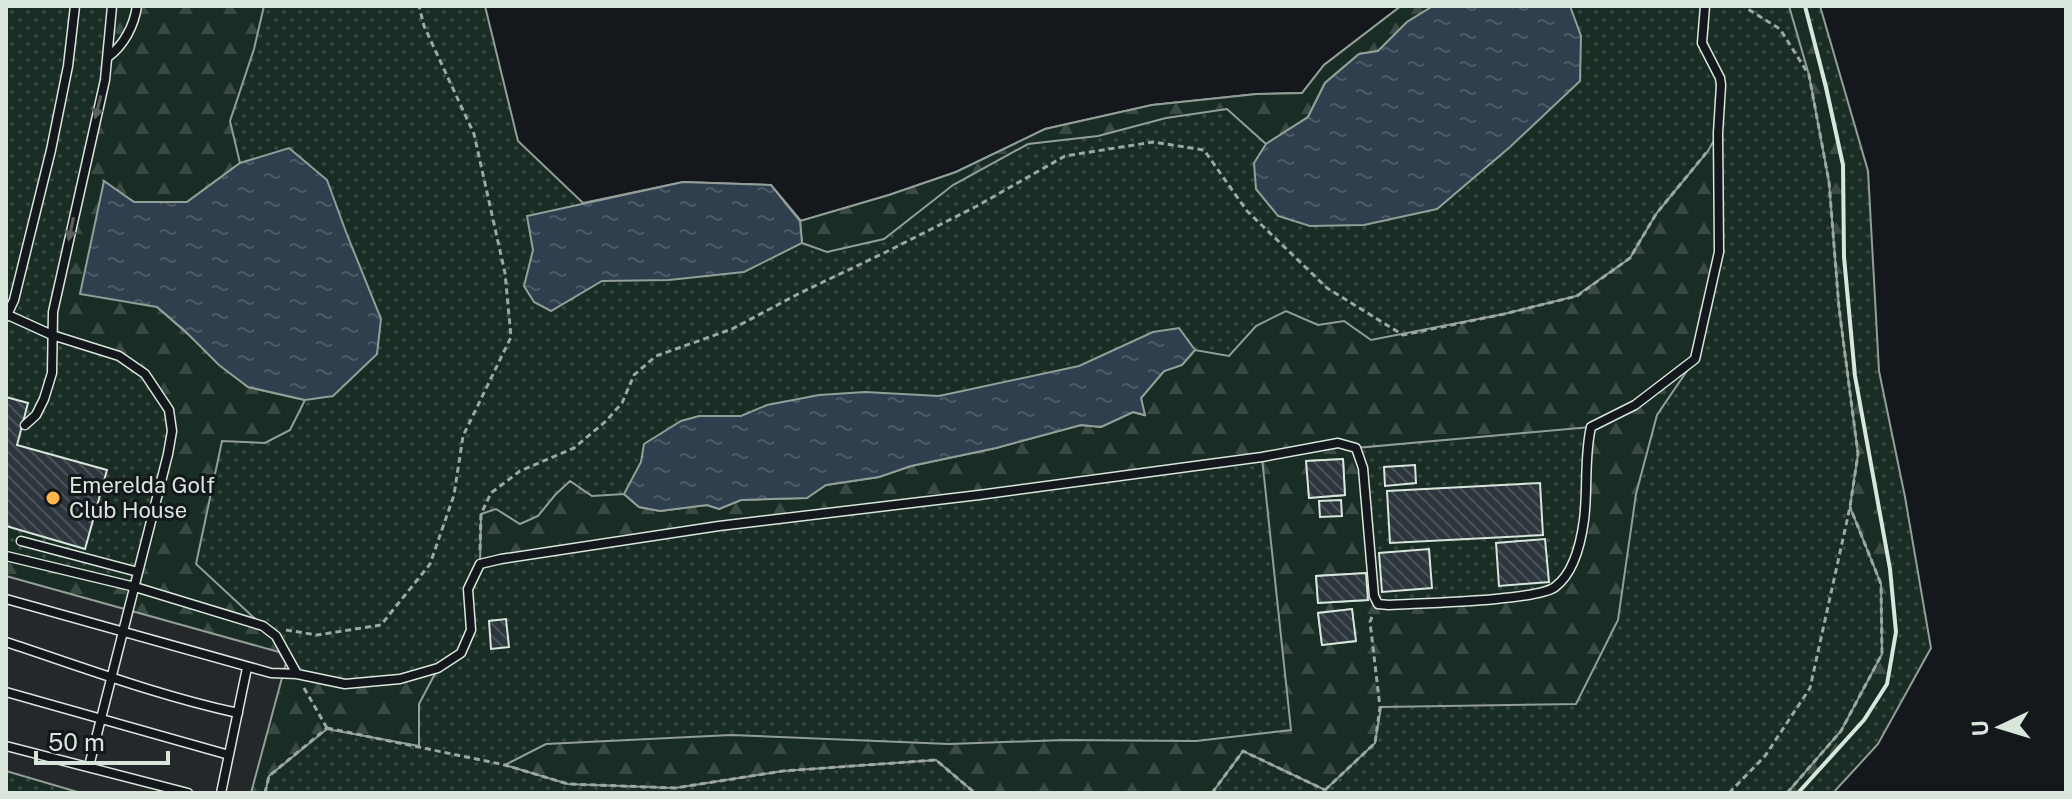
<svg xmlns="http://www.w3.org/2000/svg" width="2072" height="799" viewBox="0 0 2072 799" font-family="'Public Sans',sans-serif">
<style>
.grass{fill:url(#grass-dots);stroke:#939e99;stroke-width:2}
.forest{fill:url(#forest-firs);stroke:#939e99;stroke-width:2;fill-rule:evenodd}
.parking{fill:#24282b;stroke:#939e99;stroke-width:2}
.water{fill:url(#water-ripples);stroke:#939e99;stroke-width:2}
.building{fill:url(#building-back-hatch);stroke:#d8e6dc;stroke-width:2}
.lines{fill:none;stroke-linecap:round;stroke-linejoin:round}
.lane-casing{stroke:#d8e6dc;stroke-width:11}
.path{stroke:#9da8a2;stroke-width:3;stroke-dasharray:6 4;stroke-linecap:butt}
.lane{stroke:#14181c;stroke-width:8}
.wall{stroke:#d8e6dc;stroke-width:4}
.oneway{fill:#59605f}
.poi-dot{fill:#ffb74d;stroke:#14181c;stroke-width:3}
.labels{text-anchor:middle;stroke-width:6;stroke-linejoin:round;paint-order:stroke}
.poi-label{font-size:22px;fill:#d8e6dc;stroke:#14181c;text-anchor:start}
</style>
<defs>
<pattern id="grass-dots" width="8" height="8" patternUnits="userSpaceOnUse" patternTransform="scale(2)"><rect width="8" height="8" fill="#1a2d24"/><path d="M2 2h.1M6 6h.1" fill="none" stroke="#3b4b43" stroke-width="1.8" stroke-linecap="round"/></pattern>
<pattern id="forest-firs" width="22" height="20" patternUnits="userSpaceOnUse" patternTransform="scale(2)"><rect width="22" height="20" fill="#1a2d24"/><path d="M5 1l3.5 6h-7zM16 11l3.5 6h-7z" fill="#3b4b43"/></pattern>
<pattern id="water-ripples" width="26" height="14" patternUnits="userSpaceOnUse" patternTransform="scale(2)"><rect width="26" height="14" fill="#2f3f4d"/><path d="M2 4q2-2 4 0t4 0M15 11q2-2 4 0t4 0" fill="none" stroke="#4c5b66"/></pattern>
<pattern id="building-back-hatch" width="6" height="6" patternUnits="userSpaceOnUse" patternTransform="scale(2)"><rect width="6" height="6" fill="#2c363c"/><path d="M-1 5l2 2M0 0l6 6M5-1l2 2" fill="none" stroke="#4a5358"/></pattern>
</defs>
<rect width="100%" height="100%" fill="#14181c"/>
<path class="grass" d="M6 6H485L518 141 583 203 683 182 771 185 801 221 889 195 956 172 1045 129 1152 105 1257 94 1302 93 1324 65 1401 6H1820L1868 171 1879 371 1905 497 1931 648 1878 744 1833 793H6Z"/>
<path class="forest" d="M112 6H264L254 49 230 121 240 163 187 202H134L104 182 157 307 248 387 305 400 290 430 265 443 222 441 196 564 263 626 276 636 297 674 345 684 400 679 438 668 419 704V746L327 729 269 776 265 793H221L6 599V556L135 586 168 454 169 410 158 391 119 356 52 335 105 80Z
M1401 6H1433L1407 22 1378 51 1359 54 1325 83 1308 117 1266 144 1227 109 1166 118 1098 136 1028 144 953 185 884 239 827 252 802 243 800 221 889 195 956 172 1045 129 1152 105 1257 94 1302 93 1324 65Z
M1789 6H1805L1808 15 1843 165 1844 257 1855 376 1890 569 1896 632 1887 684 1864 720 1798 793H1787L1841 731 1882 654 1881 584 1850 507 1858 454 1839 308 1829 182 1809 75Z
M1718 133 1719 252 1695 359 1657 415 1636 494 1618 620 1576 704 1381 707 1375 743 1325 790 1243 751 1212 793H975L936 760 783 771 675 788 568 784 505 765 546 744 731 735 949 744 1064 740 1196 741 1291 730 1262 458 855 509 480 564 481 514 496 509 520 524 538 516 555 495 570 481 592 496 624 494 639 507 660 511 707 505 719 509 741 500 806 498 826 485 879 477 911 466 996 448 1081 425 1101 427 1133 412 1144 415 1141 398 1164 371 1182 365 1195 350 1229 356 1256 326 1286 311 1318 325 1344 321 1371 340 1504 314 1576 296 1630 258 1656 214 1708 151ZM1590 427 1578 546 1556 587 1521 596 1378 604 1363 468 1356 448ZM1343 459 1345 495 1309 498 1307 461ZM1366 573 1367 600 1318 603 1316 576ZM1352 609 1355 641 1322 645 1318 613Z"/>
<path class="parking" d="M6 576 279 652 286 663 251 793H81L6 771Z"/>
<path class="water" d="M1433 6H1570L1581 36 1580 81 1510 147 1437 209 1364 225 1310 226 1278 216 1256 189 1254 163 1266 144 1308 117 1325 83 1359 54 1378 51 1407 22Z
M289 148 327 180 346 232 381 319 377 354 333 396 305 400 248 387 219 365 185 331 157 307 80 294 104 181 134 202H187L240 163Z
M683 182 771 185 800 221 802 243 744 272 669 280 602 281 551 311 534 302 524 286 533 250 527 216Z
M1179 328 1195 350 1182 365 1164 371 1141 398 1145 415 1133 412 1101 427 1081 425 996 448 911 466 879 477 826 485 807 498 741 500 719 509 707 505 660 511 639 507 624 494 641 462 644 444 681 421 699 416H741L767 405 819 395 865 392 939 396 1079 366 1153 332Z"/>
<path class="building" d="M6 397 28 403 17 445 107 470 85 549 6 526Z
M1343 459 1345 495 1309 498 1306 461Z
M1415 465 1416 483 1385 486 1384 467Z
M1540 483 1543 535 1390 543 1387 491Z
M1341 500 1342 516 1320 517 1319 501Z
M1545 539 1549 582 1499 586 1496 543Z
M1429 549 1432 588 1382 592 1379 553Z
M1366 573 1368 600 1318 603 1316 576Z
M1352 609 1356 641 1322 645 1318 613Z
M506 619 509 647 491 649 489 621Z"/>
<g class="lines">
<g class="lane-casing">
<path id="lane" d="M108 57C124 45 134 26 137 6
M8 315 52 335 119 356 145 374 169 410 172 431 168 454 89 766
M6 317 14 300 51 150 68 66 75 6
M25 425 36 415 44 399 52 373 53 312 105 80 112 6
M21 541 138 572
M6 556 135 587 263 626 276 636 297 674
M6 599 271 673 297 674 345 684 400 679 438 668 461 653 471 630 468 589 480 564 501 559 719 526 979 495 1262 457 1338 443 1356 448 1363 468 1374 596 1378 604 1389 605C1419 603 1536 601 1555 587 1574 573 1581 542 1584 520 1588 489 1584 457 1591 427L1635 405 1695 359 1719 252 1718 133 1721 85 1720 78 1702 43 1705 6
M6 642C82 667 159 696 238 713
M6 692 229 755
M6 746 188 793
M221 793 247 668"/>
</g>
<path class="path" d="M480 550 481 514 491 493 520 471 574 448 606 421 622 403 634 375 656 356 732 329 800 293 886 252 977 206 1065 156 1153 142 1204 150 1247 211 1327 288 1403 335 1504 314 1577 296 1630 258 1656 214 1706 153
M286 630 317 635 381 625 430 564 454 495 463 436 511 337 505 273 474 134 424 26 419 6
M304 688 327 728
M327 728 505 765 568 784 675 788 783 771 936 760 975 793
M1325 790 1375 743 1380 707 1370 622 1373 614
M265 793 269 776 327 728
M1212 793 1243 751 1325 790
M1729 793 1765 756 1810 688 1850 507 1858 454 1839 308 1829 182 1809 75 1780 29 1743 6
M1787 793 1841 731 1882 654 1881 584 1850 507"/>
<use href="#lane" class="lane"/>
<path class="wall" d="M1798 793 1864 720 1887 684 1896 632 1890 569 1855 376 1844 257 1843 165 1826 87 1805 6"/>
</g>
<defs><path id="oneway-solid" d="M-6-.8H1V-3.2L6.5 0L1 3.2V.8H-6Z" transform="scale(2)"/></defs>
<g class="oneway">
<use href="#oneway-solid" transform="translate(98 107) rotate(104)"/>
<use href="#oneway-solid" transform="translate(71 229) rotate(102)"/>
</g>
<circle class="poi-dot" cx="53" cy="498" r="8"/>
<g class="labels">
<g class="poi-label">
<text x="69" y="493">Emerelda Golf<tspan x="69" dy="25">Club House</tspan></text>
</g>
</g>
<rect width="2072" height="799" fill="none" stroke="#d8e6dc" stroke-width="16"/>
<g transform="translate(2000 727) rotate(266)" stroke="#14181c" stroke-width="6" paint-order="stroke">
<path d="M0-6L14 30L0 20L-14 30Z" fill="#d8e6dc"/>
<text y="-12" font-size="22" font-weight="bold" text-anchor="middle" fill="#d8e6dc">U</text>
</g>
<path d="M36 751v12h132v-12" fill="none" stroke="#d8e6dc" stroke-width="4"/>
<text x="48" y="751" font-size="24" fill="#d8e6dc" stroke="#14181c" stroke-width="6" paint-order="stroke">50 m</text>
</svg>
